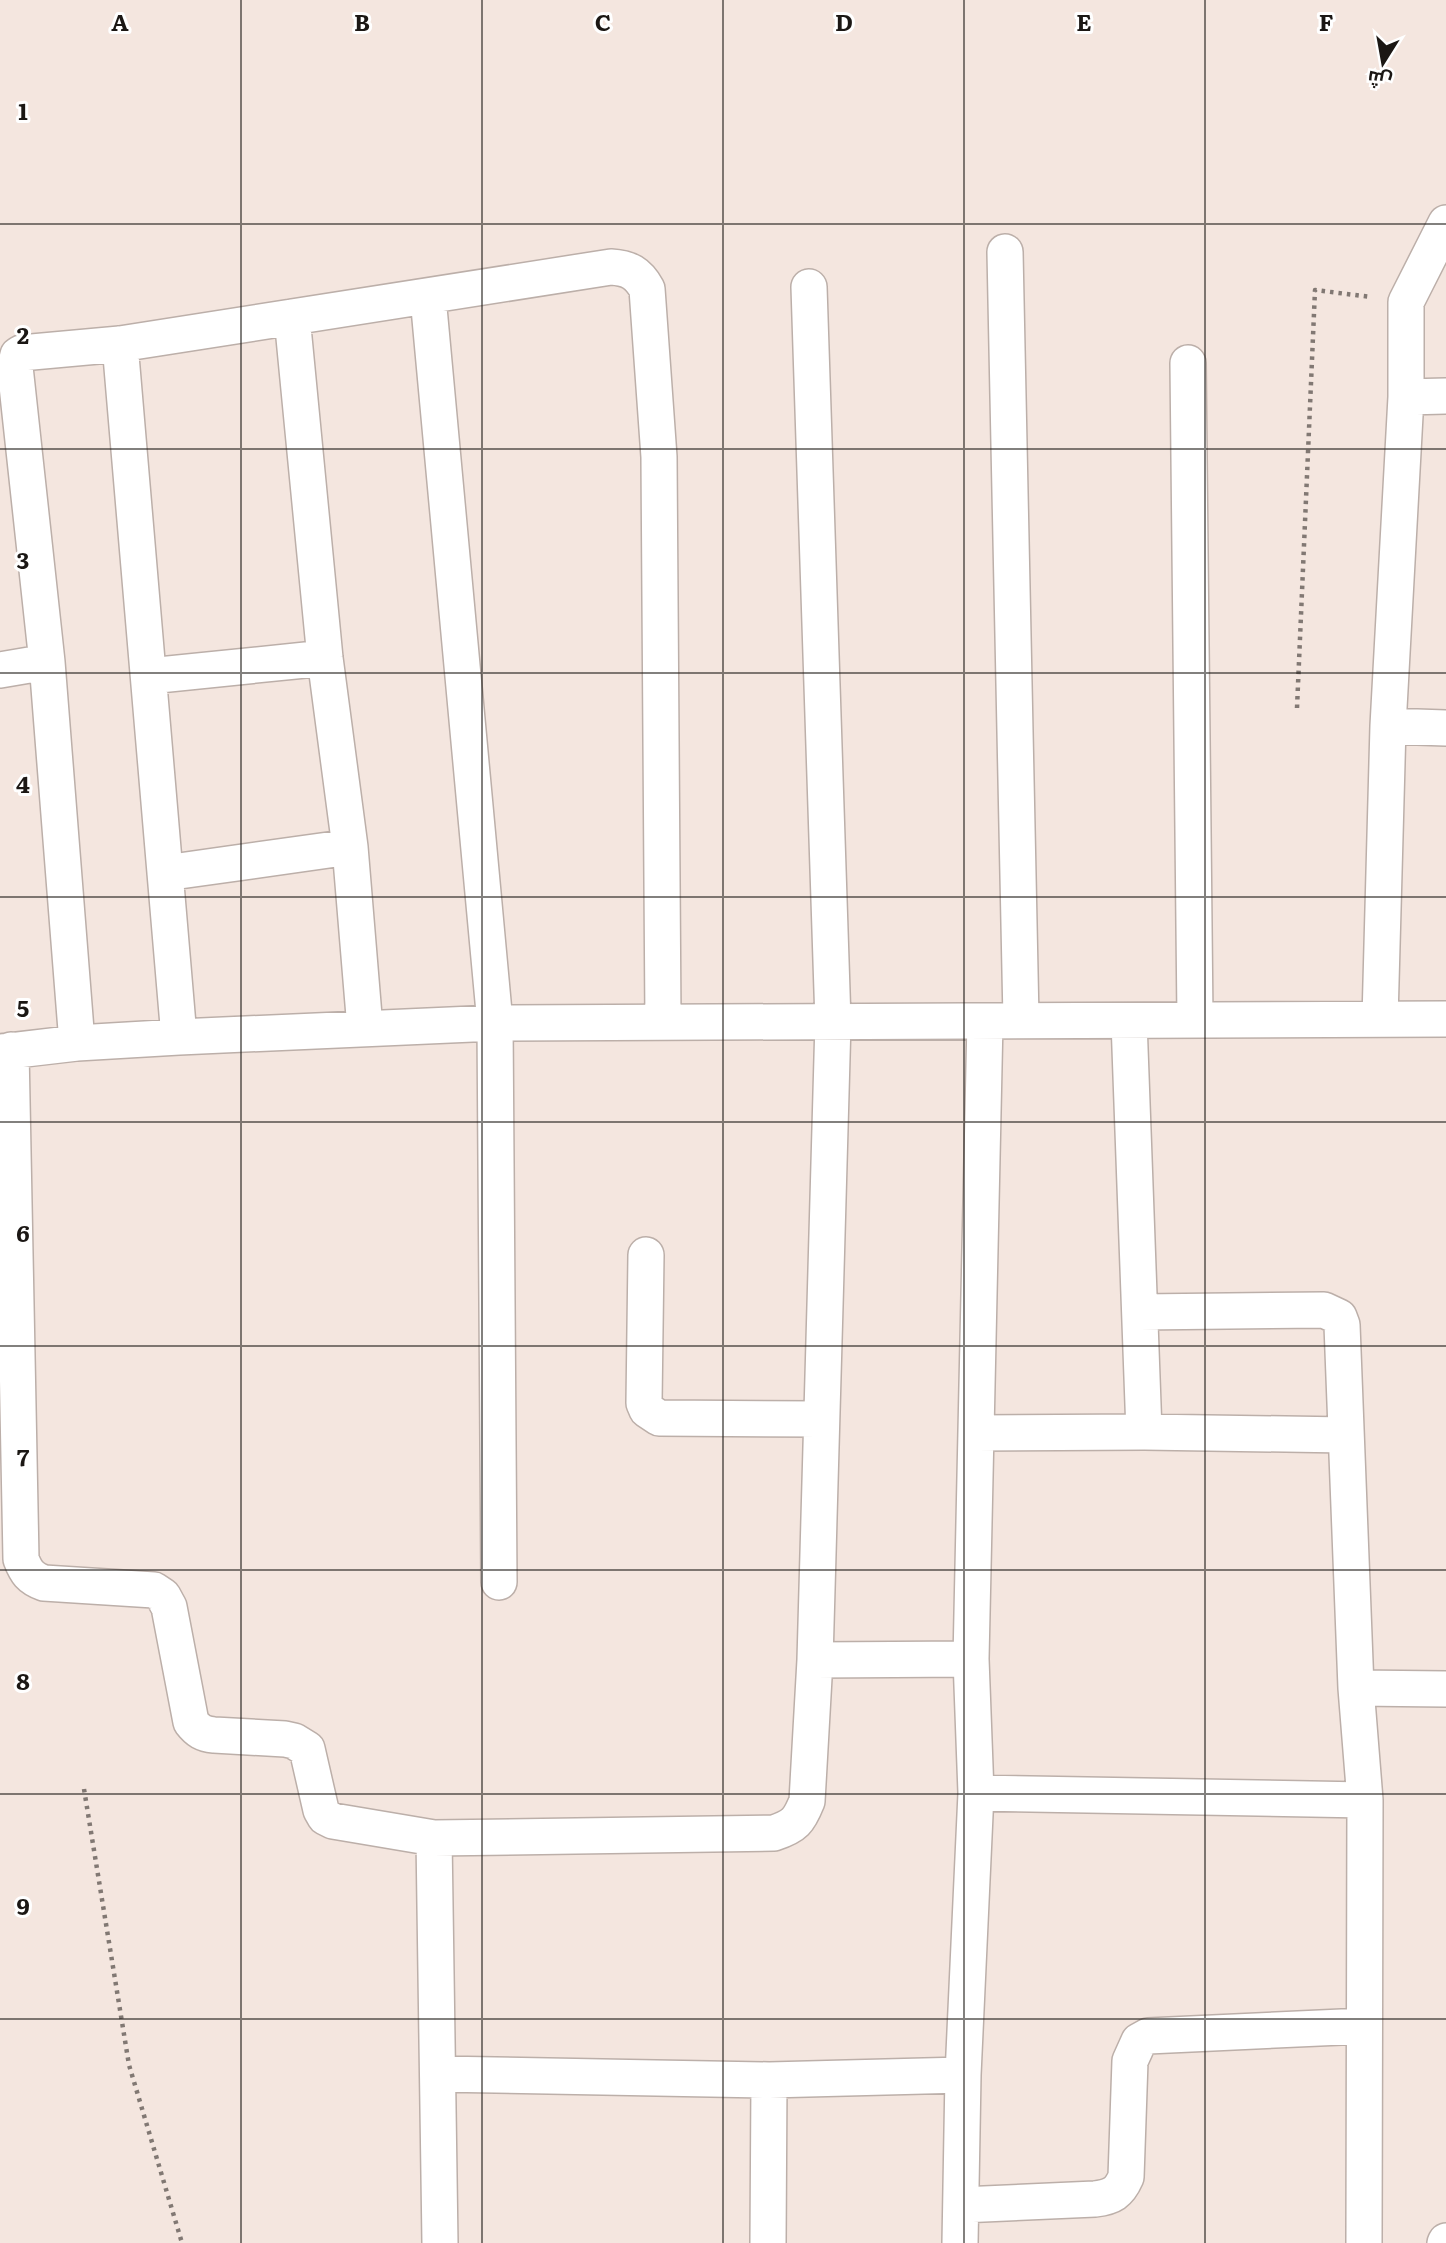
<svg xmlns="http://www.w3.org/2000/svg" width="1446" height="2243" viewBox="0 0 1446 2243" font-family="Literata,Cairo,serif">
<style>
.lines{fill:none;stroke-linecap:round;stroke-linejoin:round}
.street-casing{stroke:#bcafa9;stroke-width:38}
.path{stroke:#817873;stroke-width:4.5;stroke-dasharray:3.5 5;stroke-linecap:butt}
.street{stroke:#fff;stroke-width:35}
.grid{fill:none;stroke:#1b1714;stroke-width:2;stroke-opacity:0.55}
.grid-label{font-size:23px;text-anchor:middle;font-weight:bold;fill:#1b1714;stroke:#fff;stroke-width:6;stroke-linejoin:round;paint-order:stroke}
</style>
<rect width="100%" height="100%" fill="#f4e6df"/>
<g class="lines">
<g class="street-casing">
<path id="street" d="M1005 252 1021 1019
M428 297 495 1023 499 1582
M120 344 179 1037
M1188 363 1195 1019
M1406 397 1446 396
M0 670 47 662
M149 676 325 658
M1388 726 1446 728
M350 847 365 1028
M165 873 350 847 325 658 292 317
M1380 1019 1388 726 1406 397V302L1446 223
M1129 1021 1144 1432
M77 1043 47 662 15 367 18 355 21 353 120 344 611 267C629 268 638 273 647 289L659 457 663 1022
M11 1050 21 1559C26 1572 30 1578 44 1583L154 1590 163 1596 169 1607 191 1722C198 1731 203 1734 214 1735L285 1739 294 1741 307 1749 321 1810 325 1817 333 1821 434 1838
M0 1052 77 1043 179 1037 495 1023 1446 1019
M646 1255 644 1403 647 1410 659 1418 820 1419
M1140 1312 1324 1310 1339 1317 1342 1325 1356 1688 1365 1800 1364 2243
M976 1433 1144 1432 1346 1435
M815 1660 971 1659
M1356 1688 1446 1689
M976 1793 1365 1800
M438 2074 769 2080 963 2075
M961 2205 1095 2199C1112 2197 1119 2193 1126 2177L1130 2061 1139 2041 1148 2036 1364 2026
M440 2243 434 1838 774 1833C795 1826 799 1821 807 1801L815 1660 833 1022 809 287
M768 2243 769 2080
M960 2243 963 2075 976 1793 971 1659 985 1021
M1445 2243 1446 2241"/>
</g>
<path class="path" d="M1297 708 1315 290 1371 297
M84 1789 129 2065 182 2243"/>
<use href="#street" class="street"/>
</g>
<path class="grid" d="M241 0V2243M482 0V2243M723 0V2243M964 0V2243M1205 0V2243M0 224H1446M0 449H1446M0 673H1446M0 897H1446M0 1122H1446M0 1346H1446M0 1570H1446M0 1794H1446M0 2019H1446"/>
<g class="grid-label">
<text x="120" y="31">A</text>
<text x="362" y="31">B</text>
<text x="603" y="31">C</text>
<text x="844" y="31">D</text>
<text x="1084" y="31">E</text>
<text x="1326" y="31">F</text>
<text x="23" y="120">1</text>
<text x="23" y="344">2</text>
<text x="23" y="569">3</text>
<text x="23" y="793">4</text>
<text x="23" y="1017">5</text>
<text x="23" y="1242">6</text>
<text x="23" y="1466">7</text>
<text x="23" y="1690">8</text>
<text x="23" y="1915">9</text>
</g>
<g transform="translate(1383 63) rotate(191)" stroke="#ffffff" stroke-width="5" paint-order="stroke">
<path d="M0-5L12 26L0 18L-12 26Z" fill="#1b1714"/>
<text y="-10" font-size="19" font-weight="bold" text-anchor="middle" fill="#1b1714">ش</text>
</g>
</svg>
